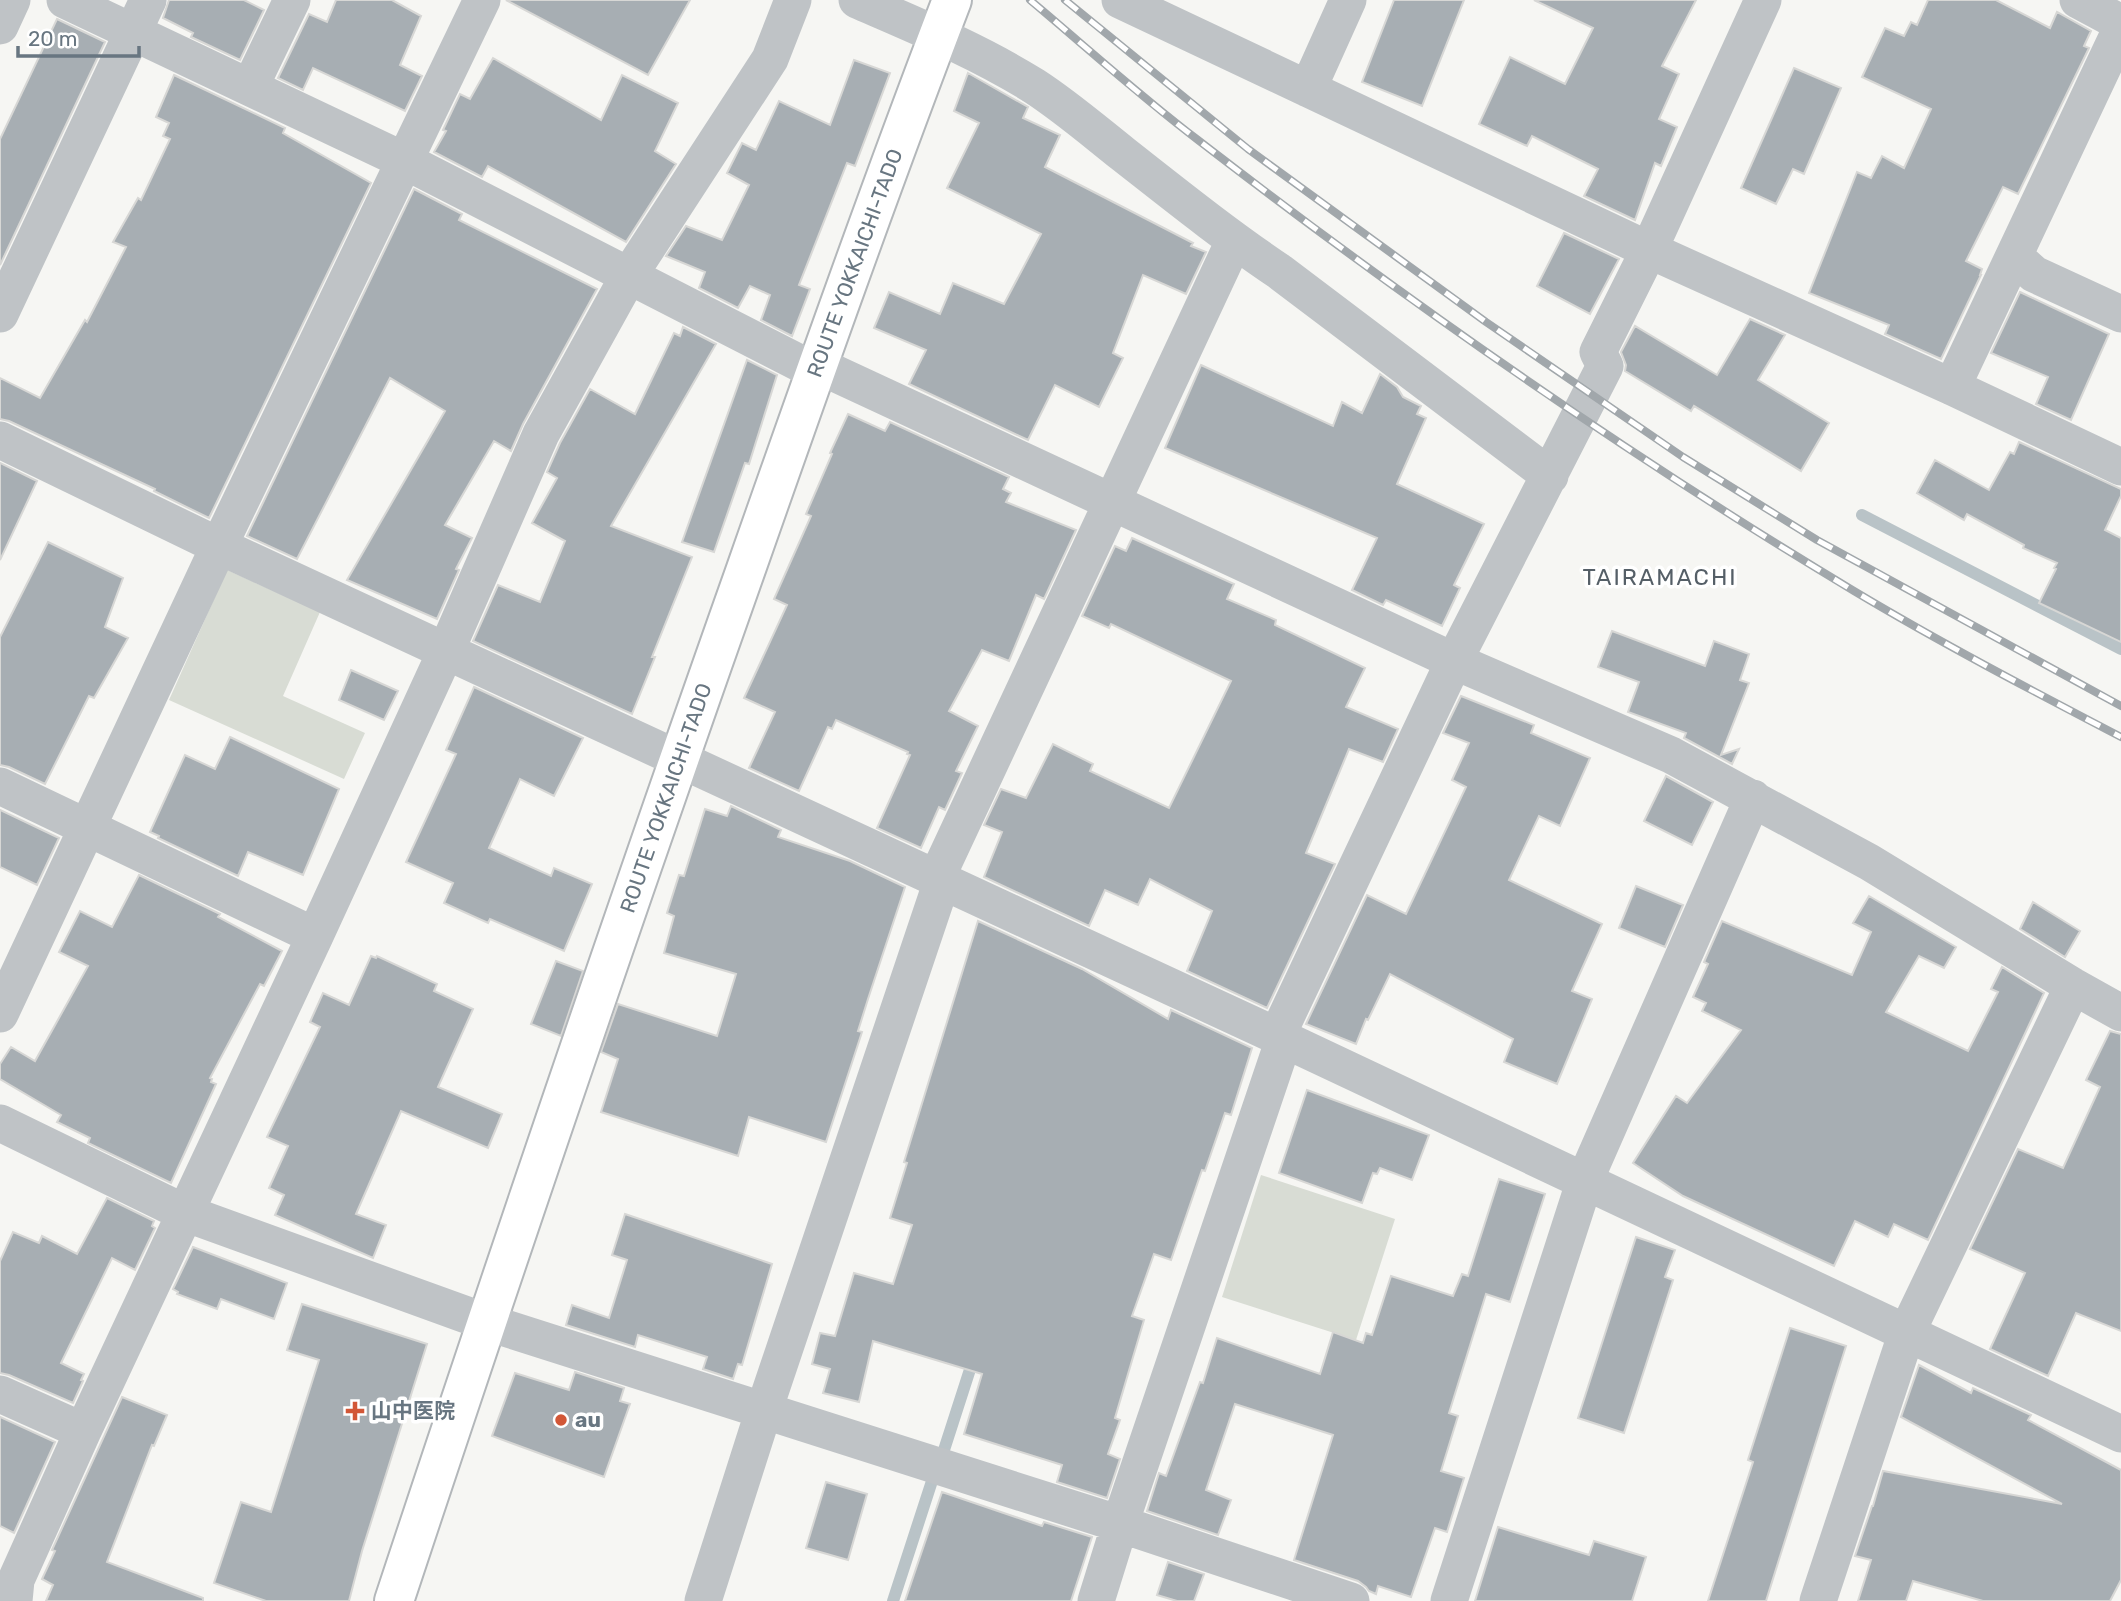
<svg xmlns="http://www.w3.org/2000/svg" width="2121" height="1601" viewBox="0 0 2121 1601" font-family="Rubik,'Noto Sans JP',sans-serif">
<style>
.green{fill:#d8dcd4}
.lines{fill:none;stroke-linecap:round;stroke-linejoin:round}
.stream{stroke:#b9c3c7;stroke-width:12}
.building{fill:#a7aeb3;stroke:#d7d7d5;stroke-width:2}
.primary-casing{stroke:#b3b7ba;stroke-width:42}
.street{stroke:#bfc3c6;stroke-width:37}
.primary{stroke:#fff;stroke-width:38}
.rail-casing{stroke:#a1a7ab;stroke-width:8}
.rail{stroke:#fff;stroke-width:5;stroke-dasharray:16;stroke-linecap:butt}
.poi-dot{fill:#d25737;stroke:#fff;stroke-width:2.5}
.labels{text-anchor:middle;stroke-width:7;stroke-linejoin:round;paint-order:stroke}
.street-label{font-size:21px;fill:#687681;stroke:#fff}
.poi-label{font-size:21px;font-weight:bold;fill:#687681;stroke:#fff;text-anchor:start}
.neighbourhood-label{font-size:23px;letter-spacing:2px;fill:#555f67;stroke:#fff}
</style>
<rect width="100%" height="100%" fill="#f6f6f3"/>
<path class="green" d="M227 570 320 612 283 696 365 733 344 779 169 700Z
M1261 1175 1395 1219 1356 1340 1222 1297Z"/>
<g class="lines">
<path class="stream" d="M1862 515 2121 649
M944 1450 974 1357
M893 1601 932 1481"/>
</g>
<path class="building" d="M169 0H244L264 10 240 60 191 37 193 33 163 18Z
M336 0H392L421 16 400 65 422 76 405 111 313 68 303 90 278 78 309 14 327 22Z
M506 0H690L648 75Z
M1394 0H1464L1422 106 1362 82Z
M1534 0H1696L1662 66 1679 74 1659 119 1677 127 1661 166 1655 163 1635 220 1584 196 1598 169 1532 136 1527 146 1479 124 1510 57 1565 84 1593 28Z
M1928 0H1996L2050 28 2057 12 2091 31 2084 46 2089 48 2018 194 2003 187 1966 261 1982 269 1980 275H1981L1941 359 1885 334 1889 325 1809 293 1857 172 1871 178 1882 156 1904 168 1931 109 1862 77 1885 28 1904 36 1911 22 1917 25Z
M57 19 105 42 0 265V139Z
M493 58 601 120 622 75 678 103 655 151 676 164 626 242 488 166 482 177 434 152 446 131 443 130 460 94 470 99Z
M854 60 890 73 855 166 847 163 799 285 810 289 792 336 761 320 770 295 750 286 738 308 699 288 705 272 666 256 686 226 722 240 749 185 727 173 742 143 756 150 779 101 830 125Z
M1794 68 1841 88 1804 174 1793 169 1776 204 1741 188Z
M968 73 1028 107 1023 118 1060 135 1045 167 1193 243 1191 246 1206 252 1186 294 1143 275 1113 353 1123 358 1099 407 1055 385 1028 440 909 384 926 350 874 328 889 292 940 314 953 283 1004 304 1041 234 947 188 979 123 954 111Z
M174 75 285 128 283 133 371 183 209 518 154 491 155 489 9 421 0 419V378L40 398 85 320 87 322 126 247 113 242 138 198 141 200 170 139 163 136 169 123 156 117Z
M414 189 462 214 459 220 597 289 523 424 511 451 494 441 445 525 472 538 456 569 459 570 437 619 347 580 445 411 390 378 297 559 247 536Z
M1564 233 1619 259 1590 314 1537 286Z
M2020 292 2109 334 2071 420 2036 404 2048 377 1991 353Z
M1750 319 1785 335 1758 380 1829 423 1801 471 1694 406 1691 411 1625 371 1626 365 1621 352 1635 326 1717 375Z
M683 327 716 344 611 526 692 557 652 657H655L632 714 473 641 498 585 540 602 565 541 532 523 557 478 547 472 560 443 590 389 635 414 674 333 680 336Z
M747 360 777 375 749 464 745 463 714 552 682 542Z
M1201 365 1333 426 1342 402 1362 413 1380 374 1397 387 1403 397 1421 406 1417 414 1426 418 1397 484 1484 524 1454 585 1460 588 1442 626 1386 600 1383 605 1352 590 1377 538 1165 448Z
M848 414 885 431 890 422 1009 477 1003 489 1011 493 1006 502 1076 530 1044 599 1036 595 1009 661 982 650 949 711 978 726 956 771 962 773 945 810 939 807 921 848 877 828 910 755 907 754 908 752 836 720 832 729 828 727 799 791 749 768 775 712 744 698 787 605 774 599 811 516 806 514 832 454 830 453Z
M2019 442 2121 489V496L2105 530 2121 538V642L2039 603 2056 569 2054 568 2057 563 2023 548 2024 545 1967 514 1964 520 1917 493 1935 460 1989 490 2010 452 2014 454Z
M0 463 37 481 0 560Z
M1132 538 1234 584 1227 599 1276 620 1275 625 1365 668 1346 707 1398 729 1383 762 1349 749 1306 853 1335 864 1267 1008 1187 971 1212 911 1150 879 1138 905 1105 890 1089 926 984 877 1002 832 984 825 1001 789 1026 798 1053 744 1093 764 1090 771 1169 808 1231 681 1111 624 1109 628 1082 616 1115 546 1126 551Z
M48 542 123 578 105 627 128 638 94 698 89 696 45 784 9 767 0 765V637Z
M1612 631 1705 666 1714 641 1749 654 1740 680 1749 683 1721 755 1739 749 1732 764 1684 738 1686 733 1628 712 1639 682 1598 667Z
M351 670 398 691 384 720 339 700Z
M474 687 583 738 554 796 520 779 489 848 551 876 554 868 592 884 564 951 490 919 488 923 444 903 453 883 406 862 456 754 446 750Z
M1461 696 1534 725 1531 733 1590 758 1560 826 1539 816 1509 880 1602 924 1572 991 1592 999 1557 1084 1504 1062 1513 1039 1390 974 1368 1020 1366 1019 1356 1044 1306 1024 1367 895 1406 914 1466 787 1452 780 1469 743 1443 733Z
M230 737 339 789 303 875 248 852 238 876 158 838 159 836 150 832 185 755 215 769Z
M1666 776 1713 802 1692 845 1644 821Z
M731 806 781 830 778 837 850 861 905 887 868 999 858 1031 862 1032 826 1142 749 1117 738 1156 601 1112 618 1059 601 1052 618 1004 717 1036 736 974 664 953 674 916 667 913 679 875 684 876 705 809 727 816Z
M0 810 59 838 37 885 0 867Z
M139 875 220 914 218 917 282 951 264 986 260 984 210 1078 212 1079 211 1082 216 1084 171 1183 88 1143 90 1138 57 1122 61 1115 0 1079V1064L11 1047 35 1061 88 966 59 952 80 911 112 927Z
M1636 886 1683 905 1665 947 1619 928Z
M1869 896 1956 947 1944 968 1919 956 1886 1012 1968 1051 1998 992 1991 989 2002 967 2044 993 1928 1240 1894 1224 1888 1237 1855 1221 1834 1266 1683 1196 1633 1163 1676 1096 1687 1103 1741 1030 1702 1011 1706 1003 1693 997 1708 964 1704 962 1722 921 1852 975 1871 932 1853 923Z
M2033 902 2080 931 2065 957 2020 929Z
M978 921 1082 969 1168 1019 1171 1010 1252 1048 1231 1115 1225 1113 1205 1171 1202 1170 1171 1260 1154 1254 1132 1316 1144 1320 1115 1418 1120 1420 1108 1454 1120 1459 1107 1498 1057 1482 1062 1465 964 1434 982 1374 873 1341 859 1402 823 1393 830 1369 812 1364 820 1333 835 1336 854 1273 893 1284 912 1225 890 1218 907 1163 904 1162Z
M371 956 376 958 377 956 437 984 434 991 473 1009 438 1087 502 1114 488 1148 401 1111 356 1214 386 1225 373 1258 275 1215 284 1195 269 1188 288 1146 267 1137 320 1027 310 1022 323 993 349 1005Z
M556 961 583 971 561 1036 531 1024Z
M2110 1031 2121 1034V1331L2076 1313 2048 1376 1990 1349 2025 1273 1970 1249 2018 1149 2063 1168 2100 1087 2086 1080Z
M1307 1090 1429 1135 1412 1180 1380 1168 1377 1174 1373 1173 1362 1203 1279 1173Z
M1499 1179 1545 1194 1510 1302 1486 1294 1449 1413 1458 1416 1441 1471 1464 1478 1447 1532 1435 1528 1411 1597 1378 1586 1376 1594 1369 1591 1366 1587 1358 1581 1294 1560 1333 1435 1235 1404 1206 1490 1231 1500 1218 1535 1147 1511 1159 1473 1166 1476 1200 1382 1203 1383 1217 1338 1320 1374 1333 1332 1363 1343 1366 1333 1372 1335 1391 1276 1453 1296 1462 1274 1468 1276Z
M107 1198 154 1221 152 1226 155 1228 135 1270 112 1258 61 1363 84 1374 81 1380 83 1381 73 1403 9 1375 0 1373V1261L13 1232 39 1243 42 1236 77 1254Z
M625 1214 772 1264 742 1365 738 1364 733 1379 703 1369 707 1357 638 1335 635 1347 566 1325 572 1305 609 1318 627 1260 612 1255Z
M1636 1237 1675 1250 1665 1277 1673 1280 1624 1433 1578 1418Z
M193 1247 287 1283 274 1319 221 1299 217 1309 177 1294 178 1292 173 1289Z
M302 1304 427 1344 362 1551 349 1601H266L214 1583 241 1502 271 1512 319 1360 287 1350Z
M1790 1328 1846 1346 1766 1601H1708L1753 1462 1748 1460Z
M1919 1365 1971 1393 1973 1388 2031 1415 2028 1420 2121 1470V1580L2110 1601H1983L1913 1581 1906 1601H1858L1871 1560 1855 1556 1872 1506H1873L1883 1471 2062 1504 1901 1417Z
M575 1372 624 1388 620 1401 630 1404 604 1477 492 1436 515 1373 569 1390Z
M122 1397 167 1415 154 1446 152 1445 107 1562 203 1598V1601H46L53 1585 42 1579 55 1551 52 1550Z
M0 1417 55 1442 14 1533 0 1526Z
M826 1482 867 1494 848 1560 806 1548Z
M942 1492 1042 1526 1044 1522 1092 1537 1071 1601H905Z
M1498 1527 1589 1555 1594 1541 1646 1557 1632 1601H1475Z
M1168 1562 1204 1574 1194 1601H1177L1157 1595Z"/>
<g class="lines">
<g class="primary-casing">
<path id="primary" d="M394 1601C508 1256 625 911 746 569 813 378 880 188 952 0"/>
</g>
<path class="street" d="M65 0 405 161 815 371
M857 0C917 26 978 51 1034 86 1065 106 1094 131 1123 154 1174 194 1225 235 1280 272L1550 476
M1120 0 1649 250 1952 387 2121 467
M2078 0 2121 23
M0 26 12 0
M250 87 292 0
M1308 89 1348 0
M2014 256 2034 274 2121 314
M0 314 148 0
M817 365 1454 661 1671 755 1869 862 2073 986 2121 1013
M1952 387 2121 29
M0 440 219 546 1277 1036 2121 1434
M0 786 315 936
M937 877 1234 241
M0 1014 219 546 482 0
M1277 1036 1454 661 1605 366 1598 352 1649 250 1763 0
M0 1123 185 1213 486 1322 1120 1524 1351 1601
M0 1394 83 1431
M14 1601 16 1580 83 1431 315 936 446 651 541 434 628 277 770 59 793 0
M703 1601 764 1410 942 881
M1096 1601 1120 1524 1284 1039
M1449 1601 1585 1180 1753 798
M1818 1601 1907 1332 2073 986"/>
<use href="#primary" class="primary"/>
<g class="rail-casing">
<path id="rail" d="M1030 0C1086 47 1140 96 1198 140 1408 302 1626 454 1854 591 1941 643 2031 690 2121 737
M1065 0 1248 149 1486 322 1683 457 1817 540 2121 706"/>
</g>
<use href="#rail" class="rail"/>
</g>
<g class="poi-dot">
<path d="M351.5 1400.5h7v7h7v7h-7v7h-7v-7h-7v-7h7z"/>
<circle cx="561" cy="1420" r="7"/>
</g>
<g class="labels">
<g class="street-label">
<text transform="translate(855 263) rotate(-70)" y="7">ROUTE YOKKAICHI-TADO</text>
<text transform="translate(666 798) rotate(-71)" y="7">ROUTE YOKKAICHI-TADO</text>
</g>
<g class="poi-label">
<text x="371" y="1418">山中医院</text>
<text x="575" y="1427">au</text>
</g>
<g class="neighbourhood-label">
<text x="1660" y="585">TAIRAMACHI</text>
</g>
</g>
<path d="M18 46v10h121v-10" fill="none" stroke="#687681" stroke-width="3.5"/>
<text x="28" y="46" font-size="21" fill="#687681" stroke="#ffffff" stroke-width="5" paint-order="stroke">20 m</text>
</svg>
